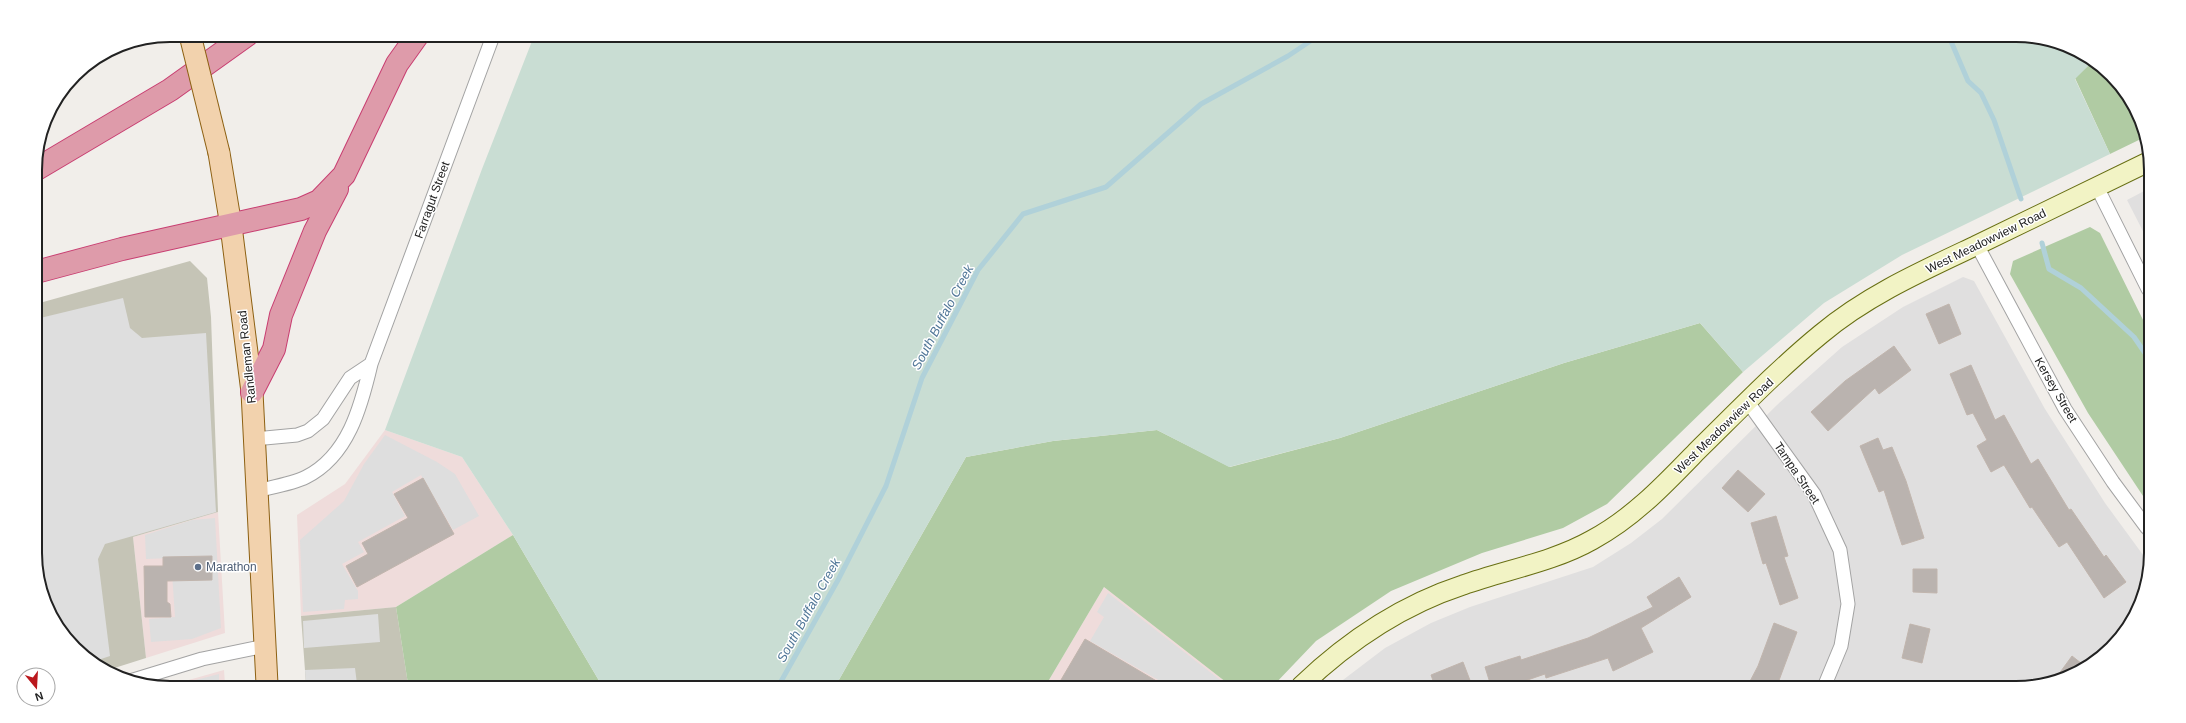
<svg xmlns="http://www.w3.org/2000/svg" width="2186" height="723" viewBox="0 0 2186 723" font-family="Helvetica,sans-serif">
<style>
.residential{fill:#e0dfdf}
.commercial{fill:#efdcdb}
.construction{fill:#c5c4b6}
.forest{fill:#b0cba3}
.wetland{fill:#c9ddd3}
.parking{fill:#dedede}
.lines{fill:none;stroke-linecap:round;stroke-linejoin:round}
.stream{stroke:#b0d1d9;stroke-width:5}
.building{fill:#bab3af;stroke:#c1b5ad}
.street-casing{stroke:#a3a3a3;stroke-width:15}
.secondary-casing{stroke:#686f13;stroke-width:21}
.primary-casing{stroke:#8d6012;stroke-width:23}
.highway-casing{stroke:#c83e71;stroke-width:24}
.street{stroke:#fff;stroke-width:13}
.secondary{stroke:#f2f3c5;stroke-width:19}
.primary{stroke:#f2d2ad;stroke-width:21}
.highway{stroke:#de9baa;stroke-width:22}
.primary-bridge-casing{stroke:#8d6012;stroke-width:23;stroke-linecap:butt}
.primary-bridge{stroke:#f2d2ad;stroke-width:21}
.service-dot{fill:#5c6f8a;stroke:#fff;stroke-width:1.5}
.labels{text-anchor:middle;stroke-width:3;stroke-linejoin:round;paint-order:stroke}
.street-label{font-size:12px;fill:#222;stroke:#fff}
.service-label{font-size:12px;fill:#4e5e75;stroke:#fff;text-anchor:start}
.water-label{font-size:13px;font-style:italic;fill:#517798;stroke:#fff}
.rim{fill:none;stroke:#222;stroke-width:2}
</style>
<rect width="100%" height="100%" fill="#f1eeea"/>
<path class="residential" d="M2148 189V241L2127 200Z
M1963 277 1974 281 2045 409 2105 503 2146 559V588L2128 628 2098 660 2060 681 2025 688 1335 686 1385 648 1431 623 1470 607 1593 567 1631 543 1662 519 1777 405 1842 347 1903 307Z"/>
<path class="commercial" d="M385 430 462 457 513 535 396 607 301 616 297 515 345 484Z
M218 512 225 633 146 658 133 537Z
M1104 587 1231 686 1046 685Z
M224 670 225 684 178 683Z"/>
<path class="construction" d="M190 261 207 278 211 317 218 512 133 537 146 658 105 671 69 642 38 579 36 304Z
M396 607 408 684H306L301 616Z"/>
<path class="forest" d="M2093 61 2117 81 2145 137 2110 154 2075 78Z
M2090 227 2100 233 2148 330 2147 502 2088 413 2010 274 2013 261Z
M1700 323 1743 372 1607 504 1563 528 1482 553 1391 591 1316 641 1273 686H1231L1104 587 1046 685H836L966 457 1053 441 1157 430 1230 467 1340 438 1564 363Z
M513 535 601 684H408L396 607Z"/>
<path class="wetland" d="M534 36 2051 40 2084 53 2093 61 2075 79 2110 154 1902 255 1824 303 1743 372 1700 323 1564 363 1340 438 1229 467 1157 430 1053 441 966 457 836 685 601 684 513 535 462 457 385 430 482 169Z"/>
<path class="parking" d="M123 298 130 328 142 338 206 333 216 512 105 544 98 559 110 656 92 662 69 642 38 579 36 319Z
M385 435 437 462 455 474 479 516 453 530 421 475 392 492 405 516 358 542 364 552 342 564 358 591V599L345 600 344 609 303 612 300 540 344 501 364 464Z
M215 518 221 628 192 639 151 642 149 619 175 617 171 558 146 559 145 535 192 520Z
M1108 593 1228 686H1169L1090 641 1104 617 1097 612Z
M378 614 380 642 304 648 303 621Z
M355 668 357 684H306L305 670Z
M219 674V684L184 683Z"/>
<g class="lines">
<path class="stream" d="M1950 39 1968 81 1981 93 1994 120 2021 199
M2042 243 2049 269 2081 288 2134 337 2147 356
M779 685 838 580 886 486 922 378 978 270 1023 214 1106 187 1201 104 1288 56 1315 38"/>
</g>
<path class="building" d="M1949 304 1961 334 1939 344 1926 314Z
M1894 346 1911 370 1879 394 1875 388 1828 431 1811 412 1845 381Z
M1971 365 1995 420 2004 415 2031 464 2038 459 2069 510 2071 509 2104 557 2106 555 2126 582 2104 598 2067 542 2059 547 2032 507 2030 508 2004 465 1991 472 1977 446 1987 440 1973 413 1967 415 1950 374Z
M1878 438 1883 450 1892 447 1906 481 1924 538 1902 545 1884 490 1879 492 1860 446Z
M1738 470 1765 494 1748 512 1722 488Z
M423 478 454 534 357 587 346 566 368 554 362 543 408 518 394 494Z
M1776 516 1788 556 1784 557 1798 598 1780 605 1766 563 1763 564 1751 523Z
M212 556V580L167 581V602L170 604 171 617H145L144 566H163V557Z
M1913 569H1937V593L1913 592Z
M1679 577 1691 597 1641 628 1653 652 1613 671 1608 658 1546 678 1545 674 1507 687 1491 686 1485 667 1520 656 1521 660 1588 638 1653 607 1647 597Z
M1774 623 1797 632 1778 683 1776 687H1747L1758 666Z
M1910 624 1930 629 1922 663 1902 658Z
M1085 639 1165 686 1058 685Z
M2072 656 2086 667 2060 681 2053 682Z
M1463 662 1471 683 1463 686H1435L1431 675Z"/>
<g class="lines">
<g class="street-casing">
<path id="street" d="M2097 187 2148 289
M1977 245 2065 409 2113 482 2147 528
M1747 401 1814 494 1840 550 1848 604 1841 646 1824 687
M254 439 297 435 308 431 323 419 350 378 371 364
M256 491C272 487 292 484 306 477 348 456 361 407 371 364L493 36
M130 681 202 659 265 646"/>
</g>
<g class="secondary-casing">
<path id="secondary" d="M1301 686C1347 642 1402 605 1463 585 1505 570 1553 562 1592 540 1633 518 1664 485 1696 452 1737 412 1777 370 1821 334 1866 296 1922 271 1975 246 2033 218 2091 190 2148 162"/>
</g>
<g class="primary-casing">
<path id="primary" d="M219 153 231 226 252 392 267 684"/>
</g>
<g class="highway-casing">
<path id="highway" d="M35 170 170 90 247 35
M36 272 122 249 301 209 319 201 344 175 397 64 417 36
M252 392 274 349 281 315 315 231 337 189"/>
</g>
<use href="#street" class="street"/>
<use href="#secondary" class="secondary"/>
<use href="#primary" class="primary"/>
<use href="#highway" class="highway"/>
<g class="primary-bridge-casing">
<path id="primary-bridge" d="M190 35 219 153"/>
</g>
<use href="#primary-bridge" class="primary-bridge"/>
</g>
<circle class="service-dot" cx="198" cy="567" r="4"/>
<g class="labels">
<g class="street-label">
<text transform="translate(432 200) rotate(-70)" y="4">Farragut Street</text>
<text transform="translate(1986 241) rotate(-26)" y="4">West Meadowview Road</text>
<text transform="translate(247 357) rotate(-96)" y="4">Randleman Road</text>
<text transform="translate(2056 390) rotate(60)" y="4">Kersey Street</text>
<text transform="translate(1724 426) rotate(-44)" y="4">West Meadowview Road</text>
<text transform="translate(1797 473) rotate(56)" y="4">Tampa Street</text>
</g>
<g class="service-label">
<text x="206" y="571">Marathon</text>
</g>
<g class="water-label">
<text transform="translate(942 317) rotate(-62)" y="5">South Buffalo Creek</text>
<text transform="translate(808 610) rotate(-61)" y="5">South Buffalo Creek</text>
</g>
</g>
<path d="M0 0H2186V723H0ZM170 42H2016A128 128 0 0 1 2144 170V553A128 128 0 0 1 2016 681H170A128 128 0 0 1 42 553V170A128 128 0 0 1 170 42Z" fill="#fff" fill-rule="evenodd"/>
<path class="rim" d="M170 42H2016A128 128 0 0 1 2144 170V553A128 128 0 0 1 2016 681H170A128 128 0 0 1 42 553V170A128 128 0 0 1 170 42Z"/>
<g transform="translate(36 687) rotate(162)"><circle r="19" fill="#ffffff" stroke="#a7a7a7"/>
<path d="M0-3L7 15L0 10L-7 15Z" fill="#bb181d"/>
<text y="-6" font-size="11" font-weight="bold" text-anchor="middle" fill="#222222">N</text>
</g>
</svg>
